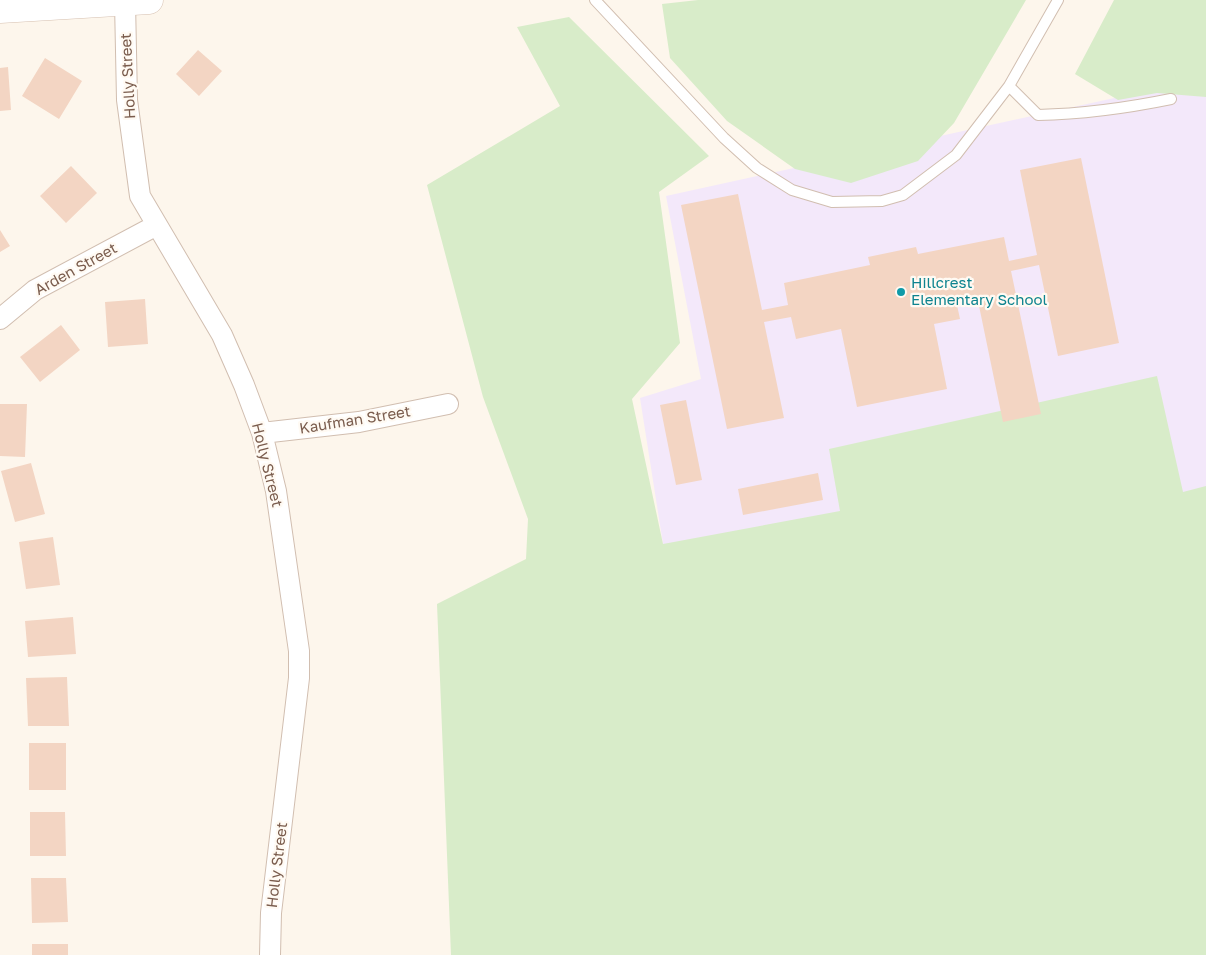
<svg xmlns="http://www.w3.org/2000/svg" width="1206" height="955" viewBox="0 0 1206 955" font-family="'Golos Text',sans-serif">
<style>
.education{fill:#f3e8fa}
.green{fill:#d8ecc9}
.building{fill:#f3d5c3}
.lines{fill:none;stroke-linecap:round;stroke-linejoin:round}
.lane-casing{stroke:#d1beb0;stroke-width:12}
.street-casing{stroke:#d1beb0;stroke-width:22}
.secondary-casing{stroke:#d6c0b0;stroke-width:29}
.lane{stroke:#fff;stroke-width:10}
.street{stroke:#fff;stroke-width:20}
.secondary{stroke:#fff;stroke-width:28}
.culture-dot{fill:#0f9aa8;stroke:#fffaf3;stroke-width:2}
.labels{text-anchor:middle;stroke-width:4.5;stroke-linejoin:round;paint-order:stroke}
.street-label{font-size:15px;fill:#7a5c4d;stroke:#fffaf3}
.culture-label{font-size:15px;fill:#0d838f;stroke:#fffaf3;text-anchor:start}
</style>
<rect width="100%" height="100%" fill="#fdf6ec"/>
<path class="education" d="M1206 78V955L663 544 640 398 701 379 666 196Z"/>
<path class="green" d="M698 0H1026L954 123 918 161 851 183 795 169 727 121 670 58 662 4Z
M1114 0H1206V97L1157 93 1118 100 1075 74Z
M569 17 709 156 659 192 680 343 632 399 663 544 840 511 829 449 1157 376 1183 492 1206 486V955H451L437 604 526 559 528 519 483 397 427 185 560 106 517 27Z"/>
<path class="building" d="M198 50 222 71 199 96 176 74Z
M45 58 82 81 59 119 22 96Z
M8 67 11 110 0 111V68Z
M1081 158 1119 343 1058 356 1039 265 1011 271 1041 414 1003 422 978 301 957 305 960 319 934 324 947 389 857 407 841 329 796 339 791 317 764 322 784 418 727 429 681 205 738 194 762 310 788 305 784 283 870 265 868 257 916 247 918 254 1004 237 1009 261 1037 255 1020 170Z
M71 166 97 193 66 223 40 196Z
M0 230 10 246 0 252Z
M145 299 148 344 108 347 105 302Z
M61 325 80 350 40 382 20 357Z
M686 400 702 480 676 485 660 405Z
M0 404H27L25 457 0 456Z
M31 463 45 514 15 522 1 471Z
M818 473 823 500 743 515 738 489Z
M53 537 60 585 26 589 19 542Z
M73 617 76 654 28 657 25 621Z
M67 677 69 726H28L26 678Z
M29 743H66V790H29Z
M30 812H65L66 856H30Z
M31 878H66L68 922 32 923Z
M32 944H68V955H32Z"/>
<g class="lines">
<g class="lane-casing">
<path id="lane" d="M595 0 724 138 757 168 792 190 832 202 882 201 903 195 956 155 1009 86 1058 0
M1009 86 1038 115C1083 114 1127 108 1171 99"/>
</g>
<g class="street-casing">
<path id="street" d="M125 2 127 100 140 196 222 335 244 385 262 433 276 491 299 651V678L271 913 270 955
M0 319 35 290 155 226
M262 433 359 422 448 404"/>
</g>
<g class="secondary-casing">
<path id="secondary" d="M0 9 149 0"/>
</g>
<use href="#lane" class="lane"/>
<use href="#street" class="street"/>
<use href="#secondary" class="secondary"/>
</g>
<circle class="culture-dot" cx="901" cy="292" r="5"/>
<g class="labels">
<g class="street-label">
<text transform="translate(128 76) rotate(-93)" y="5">Holly Street</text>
<text transform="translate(76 269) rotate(-29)" y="5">Arden Street</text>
<text transform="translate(355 420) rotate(-9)" y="5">Kaufman Street</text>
<text transform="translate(267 465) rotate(76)" y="5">Holly Street</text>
<text transform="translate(277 865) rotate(-83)" y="5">Holly Street</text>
</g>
<g class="culture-label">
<text x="911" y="288">Hillcrest<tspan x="911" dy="17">Elementary School</tspan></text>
</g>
</g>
</svg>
